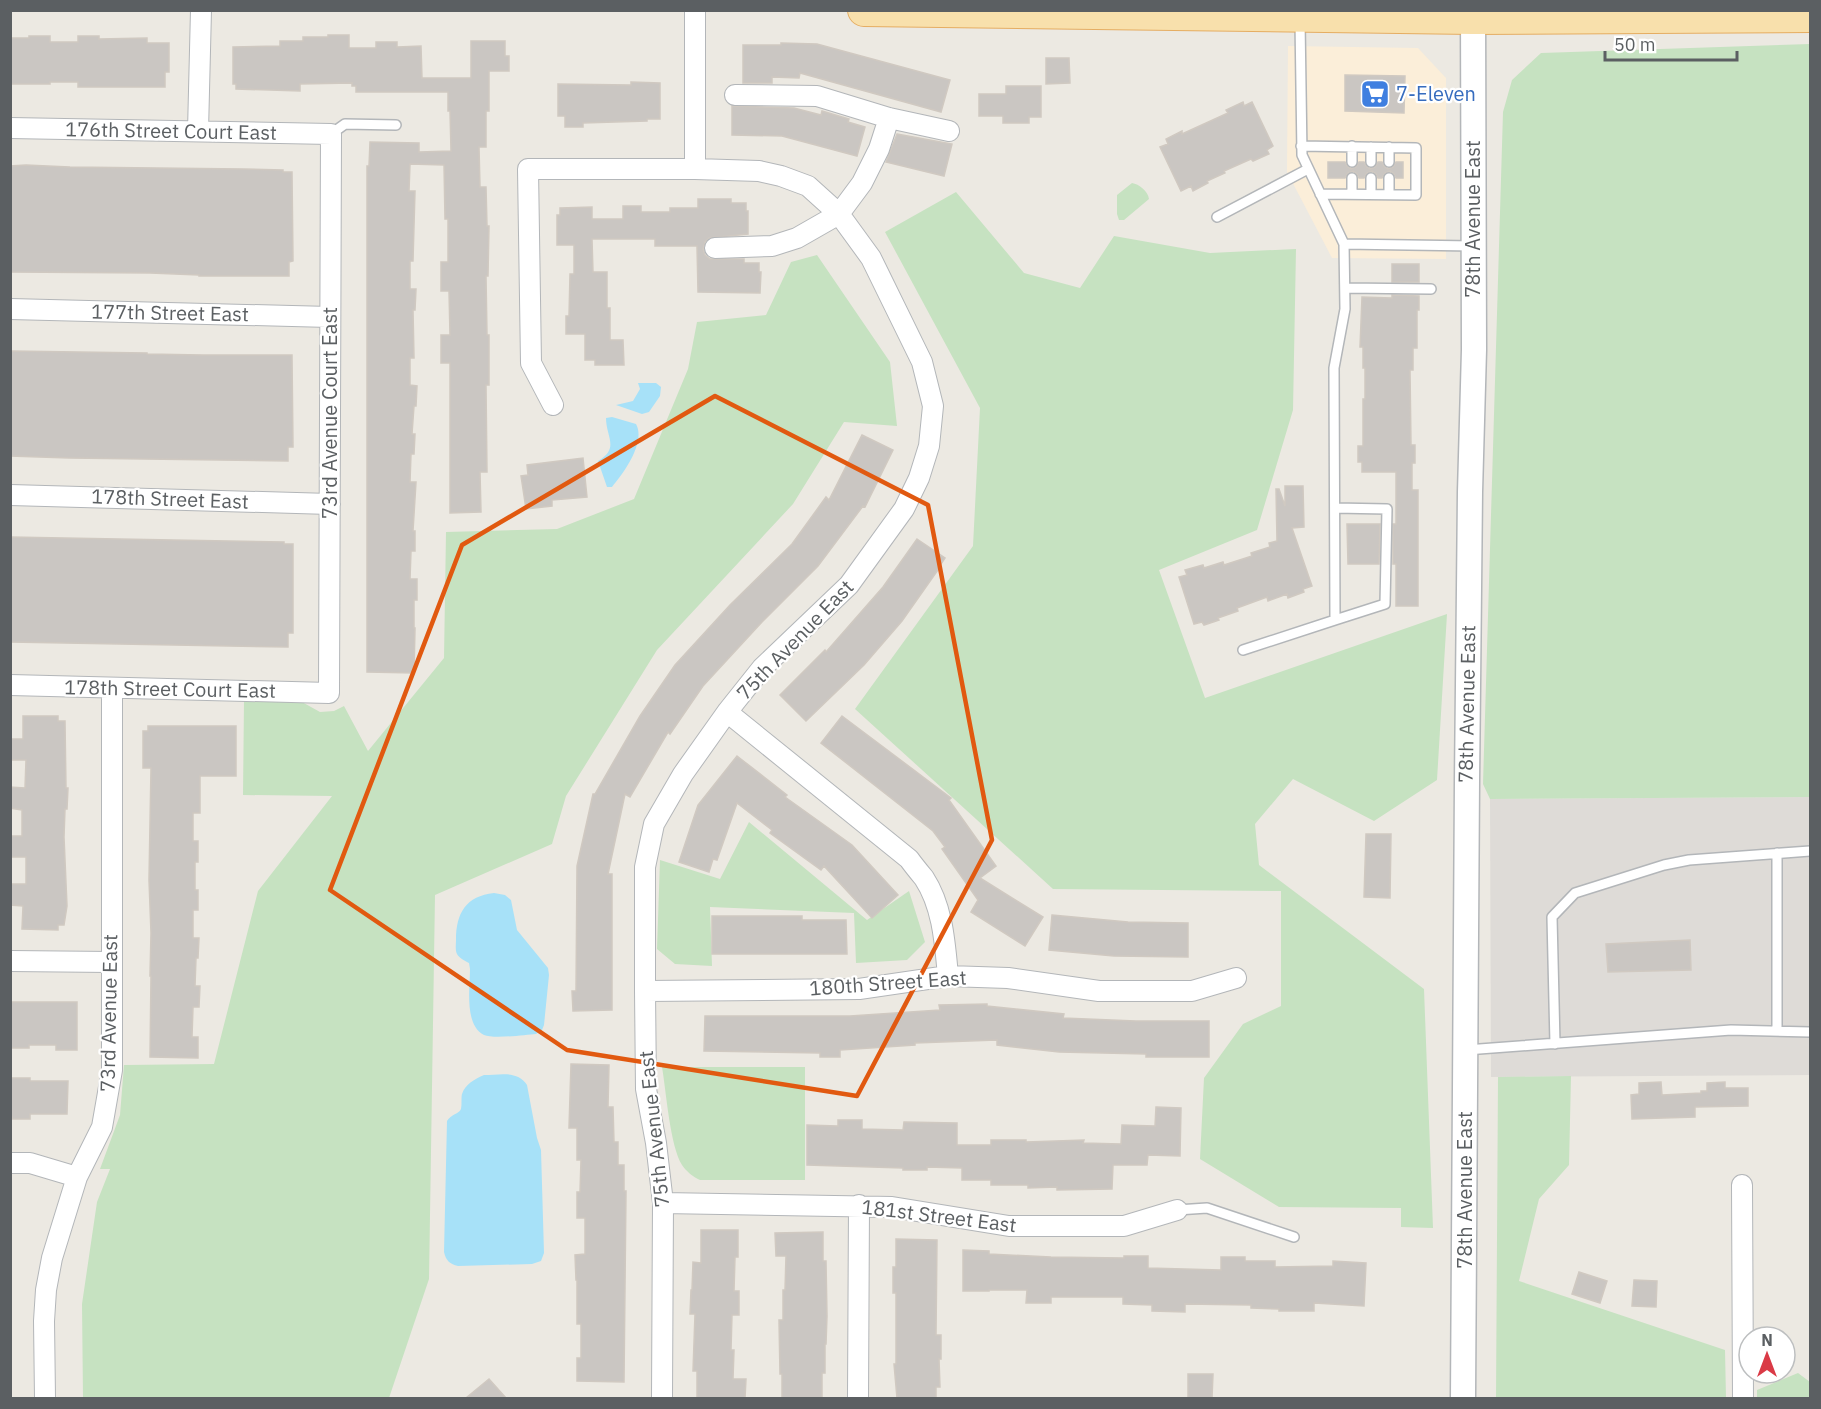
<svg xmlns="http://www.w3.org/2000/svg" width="1821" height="1409" viewBox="0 0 1821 1409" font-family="'IBM Plex Sans',sans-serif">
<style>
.commercial{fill:#fbeed9}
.industrial{fill:#dedbd7}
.green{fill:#c6e2c1}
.water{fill:#a7e1f8}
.building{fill:#cac6c2;stroke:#d0c9c1;stroke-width:1.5}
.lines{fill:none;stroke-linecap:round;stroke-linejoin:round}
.service-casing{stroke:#b3b6b9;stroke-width:12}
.minor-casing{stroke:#b3b6b9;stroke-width:22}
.tertiary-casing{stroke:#b3b6b9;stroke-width:27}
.primary-casing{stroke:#e5ad62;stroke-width:34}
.service{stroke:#fff;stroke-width:9}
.minor{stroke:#fff;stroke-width:20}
.tertiary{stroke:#fff;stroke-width:24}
.primary{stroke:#f8e0ac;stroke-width:32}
.marked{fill:none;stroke:#e15910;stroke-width:4.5;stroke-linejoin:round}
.labels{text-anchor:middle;stroke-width:4.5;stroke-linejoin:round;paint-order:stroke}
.shop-label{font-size:20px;fill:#366cbe;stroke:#fff;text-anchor:start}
.street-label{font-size:20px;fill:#5b5f62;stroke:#fff}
</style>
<rect width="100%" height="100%" fill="#ece9e2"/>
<path class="commercial" d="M1288 46 1418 48 1446 78V259L1332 258 1287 172Z"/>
<path class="industrial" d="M1810 797V1075L1491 1077 1490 799Z"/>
<path class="green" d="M1810 44V797L1490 799 1483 784 1503 112 1512 80 1541 53Z
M1132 183C1139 184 1148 191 1149 199L1124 220H1119L1117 214V195Z
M956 192 1024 273 1080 288 1114 236 1210 253 1296 249 1293 410 1257 530 1159 570 1205 698 1447 614 1437 780 1374 821 1293 779 1255 824 1259 865 1424 989 1433 1228 1401 1227V1208L1279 1207 1200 1159 1204 1078 1243 1024 1281 1006V891L1053 889 855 709 973 546 980 408 885 232Z
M817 255 890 362 897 426 844 422 793 504 657 650 566 796 552 844 435 895 429 1279 389 1398H83L82 1304 97 1202 110 1169H100L120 1115 124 1065 214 1064 258 891 332 796 243 795 244 701 302 702 320 712 334 711 344 706 368 751 444 658 446 532 557 529 634 499 688 369 697 322 766 315 791 262Z
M749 822 867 920 909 891 925 942 907 960 856 963 854 913 710 907 712 966 675 964 657 949 660 860 720 879Z
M662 1067H805V1180H700C693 1177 686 1171 682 1165 670 1146 666 1090 662 1067Z
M1571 1076 1569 1165 1539 1199 1519 1281 1725 1350 1726 1398H1496L1498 1077Z
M1798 1373 1810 1382V1398H1757V1390Z"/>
<path class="water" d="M638 383H656L661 387 660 396 649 412 642 414 616 405 633 401 640 389Z
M612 417 636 424C646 442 624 473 612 487H607L598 461C620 448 606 437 606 418Z
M494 893 505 895 511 900 517 930 548 968 549 975 544 1025 542 1030 536 1034C525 1035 493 1039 484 1035 464 1025 470 988 470 969L469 963C465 961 459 958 457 954 455 950 456 944 456 940 456 913 466 896 494 893Z
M484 1075C499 1075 518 1070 527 1085L537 1138 541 1150 544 1253 541 1261 532 1264 458 1266C450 1264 446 1261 444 1252L447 1121C451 1114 459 1114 461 1109 462 1104 461 1098 462 1094 465 1084 475 1079 484 1075Z"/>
<path class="building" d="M328 35H349V48H376V42H397V47L421 46 422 78H471V41H505V56H509V71H489V111H486V147H479L480 187H486L487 226H489L488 276H486L487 335H489V385H486L487 472H480L481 512 450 513V363H441V335H450L449 291H441V262H448V219H445L444 165 410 164 409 191H415L413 261H410V289H416L415 310H413L414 358H410V385L417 386 416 406H414L412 434H415L414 454H411L410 482H416L413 531H415V551H411L410 579H417V600H414V628H415L414 673 367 672V166H369L370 142 419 143V152L451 151 450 111H448V92H356V86H352V83L300 84V91L236 89V84H233V47L280 46V41H303V37H328Z
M29 36H50V42H78V36H99V39L147 38V43H169V72H165V87H78V82H50V84H10V38H29Z
M781 43 817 44 950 80 941 112 800 73 799 78 772 77V83H743V45H781Z
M1046 58H1069L1070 83 1046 84Z
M1345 75 1405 76 1404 113 1345 111Z
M631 82 660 83V119H647V121L583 123V127H565V116H558V84L631 85Z
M1006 86H1041V117H1029V123H1003V116H979V94H1006Z
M1243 102 1244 106 1252 102 1273 146 1267 150 1269 154 1253 161 1251 159 1224 171 1225 173 1207 181 1208 183 1193 191 1191 186 1181 191 1160 147 1168 144 1166 139 1182 131V134L1228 113 1226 110Z
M732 106 794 108 821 115 822 111 849 119 848 122 865 127 857 156 782 136 732 135Z
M897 134 952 144 944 176 886 162Z
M1328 162H1345L1347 166 1351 169 1356 167 1359 162H1364L1366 166 1370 169 1375 167 1378 162H1382L1384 166 1388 169 1393 167 1396 162H1403V178H1396L1394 174 1390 171 1385 173 1382 178H1378L1376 174 1372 171 1367 173 1364 178H1359L1357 174 1353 171 1348 173 1345 178H1328Z
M26 165 70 167 244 169 283 170V172H292L293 261 289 262V276H199V275L150 273 10 272V166Z
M698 199H731V203H746V211H748V234L709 238 705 242 703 249 705 255 710 259H744V263H759V272H761L760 293 698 292 697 246H655V239H592L593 272H607V308H610V340H623L624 365H595V360H585V334H566V316H569L570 274H574V245H557V215H560V208L592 207V219H623V206H641V212H670V208H698Z
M1392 264H1419V282H1392Z
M1392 295 1419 296V310H1417V348H1413V370H1410L1411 445H1415V463H1412V490H1418V606H1396V564H1393V524H1396V472H1362V462H1358V446H1363V399H1365V368H1363V347H1360L1362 297 1392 298Z
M10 351 147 353V354L203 355H292L293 447H288V461L69 458 10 456Z
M862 435 893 450 865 507 863 506 818 566 762 622 703 686 670 734 668 732 630 797 625 794 608 874H612V1010L573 1011 572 991H576L577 866 593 794H595L640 716 675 665 730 605 792 544 826 497 829 500Z
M583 458 587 497 552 500V506L526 509 521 476 528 475 527 465Z
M1285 486H1303L1304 527 1292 528 1312 586 1303 589 1304 592 1288 598 1287 594 1268 601 1267 597 1237 608 1238 611 1218 618 1219 620 1204 625 1202 622 1194 624 1179 577 1187 575 1185 570 1203 565 1204 568 1223 562 1224 565 1252 556 1251 553 1270 547 1269 543 1277 541 1276 489H1279L1285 506Z
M1347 524H1380L1379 564H1348Z
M10 537 284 542V544H293V633H288V647L10 642Z
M917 539 945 558 939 567H940L902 621 864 665 806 721 780 695 825 650 826 652 883 587Z
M23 716H58V721H65L66 788H68L67 809H65L64 837 67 906 64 925H58V930L22 929 23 906 10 905V884H26V857H10V836H22V810L10 808V787L25 788 26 760H10V739H23Z
M842 716 951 798 949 800 996 866 980 878 1043 917 1025 946 971 912 978 900 942 849 945 847 933 831 821 743Z
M148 726H236V776H200V813H193V841H198V862H195V890H198V910H193V938H199L198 958H196L195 986H200L199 1007H193L192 1037H198V1058L150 1057 151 976H150L151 933 149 880 151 768H143V731H148Z
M737 756 787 795 785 797 852 845 898 895 872 918 824 866 821 870 770 833 772 830 737 803 717 860 713 859 709 872 679 862 698 805Z
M1366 834H1391L1390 898 1364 897Z
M1052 915 1128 922 1188 923V957L1114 956 1049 950Z
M712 916H802V920H846L847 954H712Z
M1690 940 1691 970 1608 972 1606 944Z
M10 1002H77V1050H56V1045H29V1048H10Z
M987 1004V1006L1064 1014 1063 1018 1136 1021H1209V1057H1146V1054L1059 1052 997 1045V1040L915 1043V1045L840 1050V1057H820V1053L704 1051 705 1016H850L940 1010 939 1005Z
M571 1064 609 1065 608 1107H613L614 1142H618V1165H624V1191H626L624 1382 577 1381V1358H581V1324H577V1280H576L575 1255 585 1254V1218H577V1192H580L581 1160H577V1128H569Z
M10 1078H30V1081H68L67 1114H30V1119H12V1117H10Z
M1661 1082 1662 1095 1701 1093V1091H1707V1083L1725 1082V1088H1748V1106L1695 1107V1117L1632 1119 1631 1095 1639 1094V1083Z
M1156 1107 1181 1108 1180 1156 1148 1155 1147 1165H1113L1112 1189 1057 1190V1187L1028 1188V1185H991V1180H962V1168L927 1167V1170H903V1168L807 1165V1125L838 1126V1120H862V1129L903 1130 904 1122 957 1123V1145H991V1140H1026V1142L1084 1140 1083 1143 1121 1144 1122 1125 1155 1126Z
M701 1230H738V1257H735L734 1291H739V1315H732L731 1350H734L733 1379H746L745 1398H697V1371H693L695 1314H690L691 1290H692L693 1262 701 1263Z
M823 1232V1261H826L827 1316 826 1344H825V1373H822V1398H782V1374H780L779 1320H783V1290H785L786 1256H776L775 1233Z
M896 1239 937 1240 936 1335H941V1359H939L940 1387H936V1398H897L894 1364H896V1293H893V1267H896Z
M963 1250 989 1251V1254L1051 1257 1124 1258V1256H1148V1268L1221 1270V1257H1245V1261H1275V1267L1333 1266V1261L1366 1263 1364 1306 1314 1303V1311H1279V1309L1251 1308V1305L1185 1304V1312L1152 1311V1305L1123 1304V1297H1051V1303H1026L1027 1290H989V1291H963Z
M1579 1272 1607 1281 1600 1303 1572 1294Z
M1634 1280 1657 1281 1656 1307 1632 1306Z
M1188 1374H1213L1212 1398H1188Z
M489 1379 506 1398H466Z"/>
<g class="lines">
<g class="service-casing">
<path id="service" d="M331 134 345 124 396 125
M1301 146 1416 148V195L1320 194
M1371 147V162
M1389 147V162
M1352 162V146
M1371 178V194
M1352 194V178
M1389 194V178
M1217 217 1308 169
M1344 244 1473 246
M1345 288 1431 289
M1335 508 1387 509 1385 604 1335 620
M1243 650 1335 620 1334 368 1345 309 1344 244 1302 155 1300 21
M1777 853V1031
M1555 1044 1552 917 1575 893 1664 865 1689 860 1810 851
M1466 1050 1731 1030 1810 1032
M1177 1210 1207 1208 1294 1237"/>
</g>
<g class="minor-casing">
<path id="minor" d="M735 95 817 96 889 118 949 131
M10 128 331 134 329 693 10 685
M198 131 201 10
M695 169V10
M715 248 772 246 797 238 839 214 862 183 879 149 889 118
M10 309 330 317
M553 405 531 363 528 169H695L759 171 781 176 808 186 839 214 871 258 922 362 933 406 929 446 919 478 904 509 849 585 762 668 727 712 683 774 654 824 645 867V991L646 1089 656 1143 663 1203 662 1398
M10 495 330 504
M727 712 909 859C914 866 919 872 924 878 943 907 945 944 948 976
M10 961 111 962
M645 991 859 989 948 976 1008 978 1099 991H1192L1236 978
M10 1163H30L77 1177
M1742 1185 1743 1398
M663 1203 892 1207 1009 1226H1124L1177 1210
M45 1398 44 1321 46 1290 52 1258 77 1177 102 1127 112 1070V688
M858 1398 859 1205"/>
</g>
<g class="tertiary-casing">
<path id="tertiary" d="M1463 1398 1467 781 1470 492 1474 350 1473 10"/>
</g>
<g class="primary-casing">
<path id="primary" d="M864 10 1473 18 1810 16"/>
</g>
<use href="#service" class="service"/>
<use href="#minor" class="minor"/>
<use href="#tertiary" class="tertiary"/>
<use href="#primary" class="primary"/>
</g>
<path class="marked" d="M715 396 928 505 992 840 857 1096 567 1050 330 890 462 545Z"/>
<defs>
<g id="supermarket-square" transform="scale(1.5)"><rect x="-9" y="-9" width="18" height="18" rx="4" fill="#3f7fe0" stroke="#fff"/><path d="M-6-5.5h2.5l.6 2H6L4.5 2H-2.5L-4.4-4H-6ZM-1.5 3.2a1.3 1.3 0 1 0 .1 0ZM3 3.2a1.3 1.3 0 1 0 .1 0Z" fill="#fff"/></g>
</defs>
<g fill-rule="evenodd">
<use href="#supermarket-square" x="1375" y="94"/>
</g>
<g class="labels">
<g class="shop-label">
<text x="1396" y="101">7-Eleven</text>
</g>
<g class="street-label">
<text transform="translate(171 131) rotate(1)" y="7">176th Street Court East</text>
<text transform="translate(1473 219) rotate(-90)" y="7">78th Avenue East</text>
<text transform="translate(170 313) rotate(1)" y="7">177th Street East</text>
<text transform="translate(330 413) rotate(-90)" y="7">73rd Avenue Court East</text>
<text transform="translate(170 499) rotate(2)" y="7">178th Street East</text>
<text transform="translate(795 640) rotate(-46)" y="7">75th Avenue East</text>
<text transform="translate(170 689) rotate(1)" y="7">178th Street Court East</text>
<text transform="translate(1467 704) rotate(-89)" y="7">78th Avenue East</text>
<text transform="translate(888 983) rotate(-4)" y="7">180th Street East</text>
<text transform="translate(109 1013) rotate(-89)" y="7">73rd Avenue East</text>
<text transform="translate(654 1129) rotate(-96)" y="7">75th Avenue East</text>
<text transform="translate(1465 1190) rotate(-90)" y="7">78th Avenue East</text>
<text transform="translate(939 1216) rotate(7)" y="7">181st Street East</text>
</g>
</g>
<rect width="1821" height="1409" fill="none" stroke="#5b5f62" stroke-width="24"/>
<g transform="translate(1767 1355)"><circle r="28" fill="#ffffff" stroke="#bdbfc0" stroke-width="1.5"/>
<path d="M0-4.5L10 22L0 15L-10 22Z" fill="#da3a46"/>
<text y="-9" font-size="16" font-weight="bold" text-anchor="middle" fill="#5b5f62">N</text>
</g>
<path d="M1605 51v9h132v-9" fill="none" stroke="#5b5f62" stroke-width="3"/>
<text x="1614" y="51" font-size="18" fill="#5b5f62" stroke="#ffffff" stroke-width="4.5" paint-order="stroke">50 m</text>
</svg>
